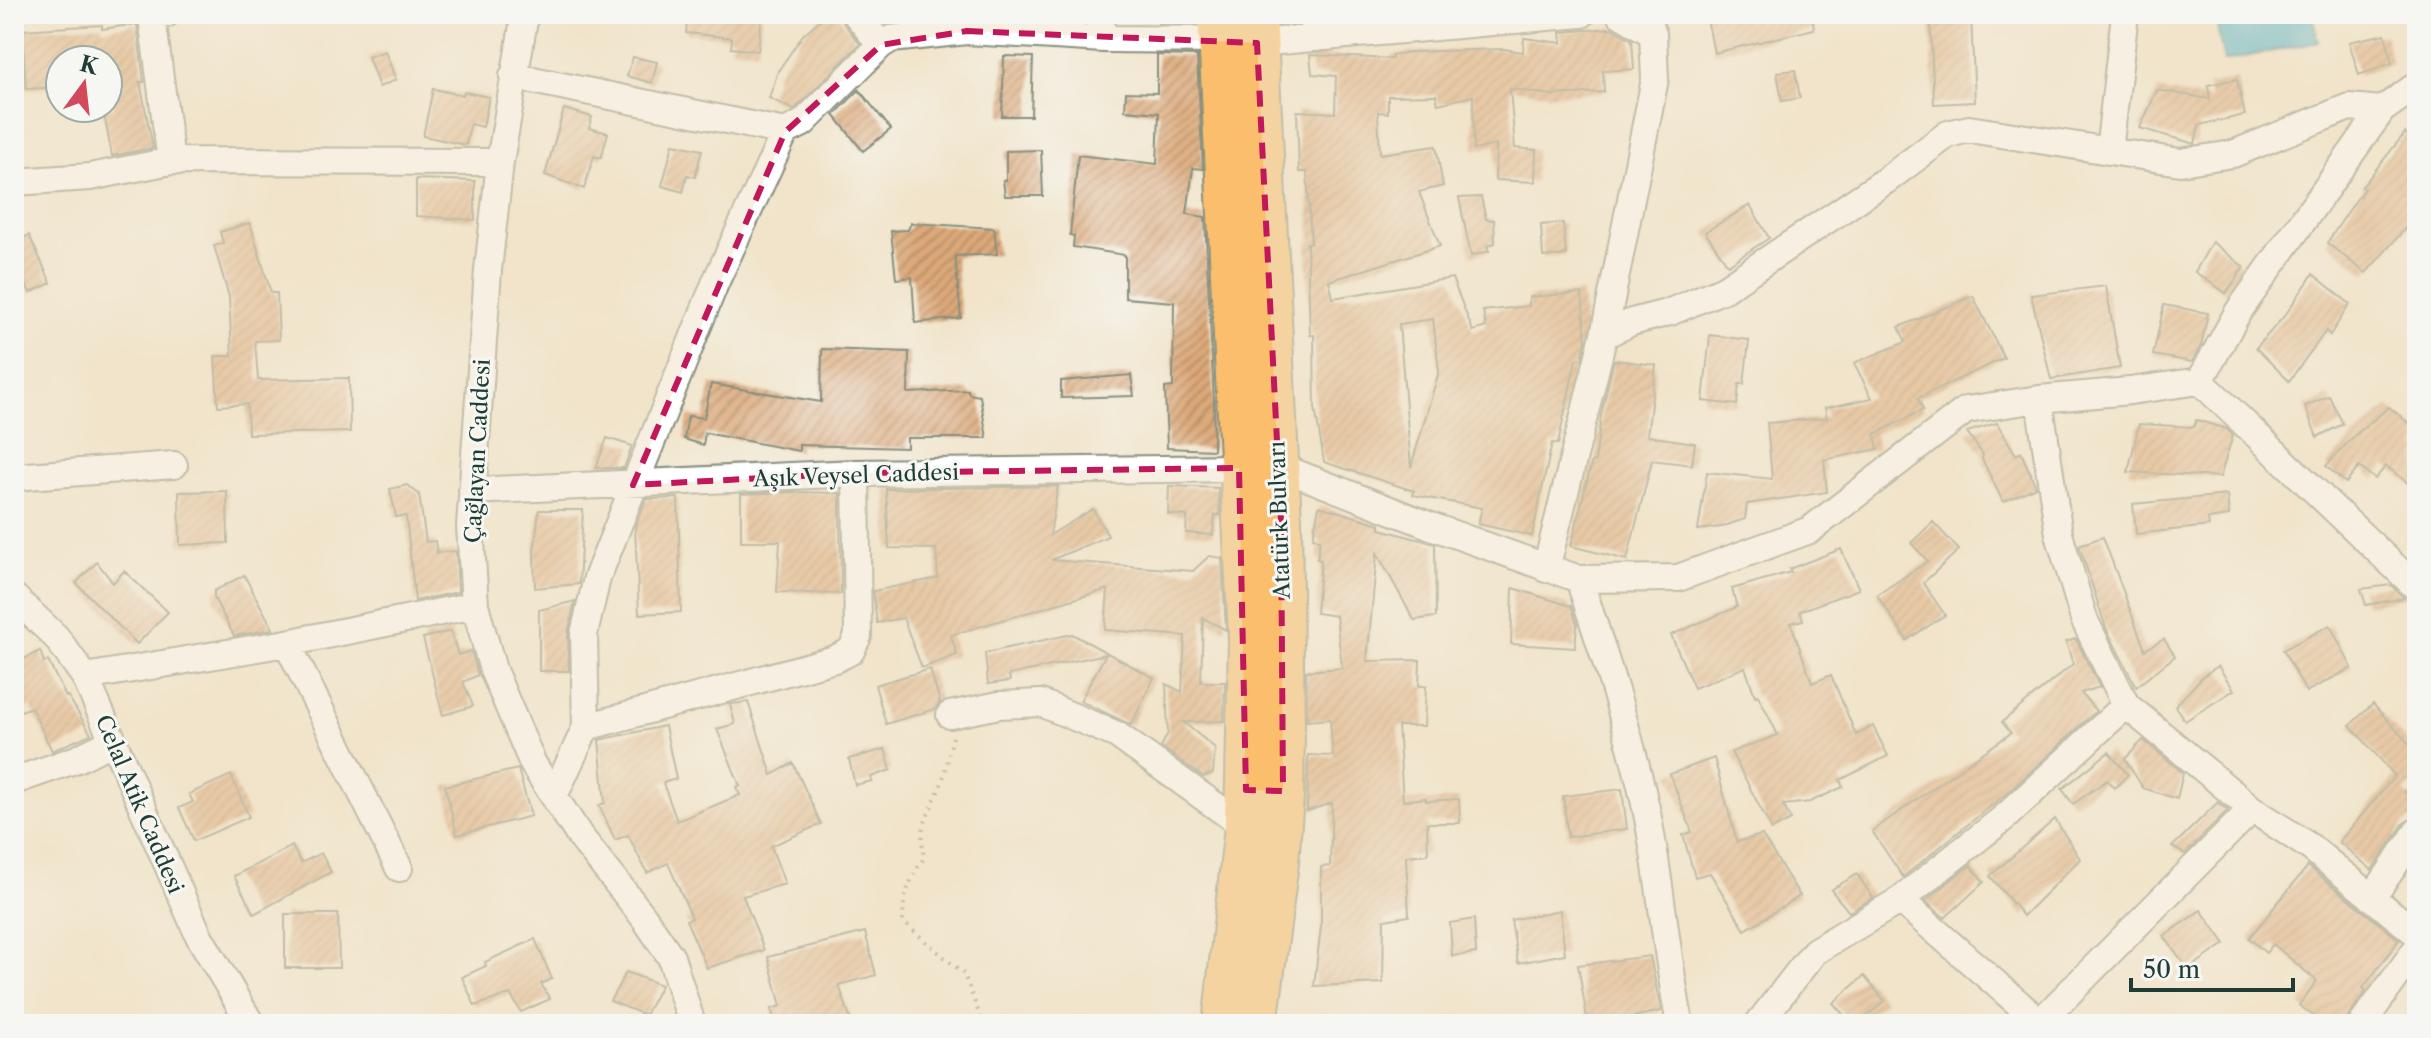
<svg xmlns="http://www.w3.org/2000/svg" width="2431" height="1038" viewBox="0 0 2431 1038" font-family="'Libre Caslon Text',serif">
<style>
.water{fill:#50b4ce;stroke:#387881;stroke-width:2}
.building{fill:url(#building-hatch);fill-rule:evenodd}
.lines{fill:none;stroke-linecap:round;stroke-linejoin:round}
.minor-casing{stroke:#88907f;stroke-width:30}
.highway-casing{stroke:#88907f;stroke-width:44}
.path{stroke:#88907f;stroke-width:4;stroke-dasharray:2 6;stroke-linecap:butt}
.minor{stroke:#fff;stroke-width:26}
.highway{stroke:#fabe6d;stroke-width:40}
.marked{fill:none;stroke:#c2185b;stroke-width:6;stroke-dasharray:16 10;stroke-linejoin:round}
.labels{text-anchor:middle;stroke-width:6;stroke-linejoin:round;paint-order:stroke}
.street-label{font-size:22px;fill:#1f3d34;stroke:#f6f6f2}
</style>
<defs>
<pattern id="building-hatch" width="6" height="6" patternUnits="userSpaceOnUse" patternTransform="scale(2)"><rect width="6" height="6" fill="#dda979"/><path d="M-1 1l2-2M0 6l6-6M5 7l2-2" fill="none" stroke="#b38b64"/></pattern>
</defs>
<rect width="100%" height="100%" fill="#f6f6f2"/>
<filter id="ink" filterUnits="userSpaceOnUse"><feTurbulence type="fractalNoise" baseFrequency=".0125" numOctaves="2"/><feDisplacementMap in="SourceGraphic" scale="16" xChannelSelector="R" yChannelSelector="G"/><feConvolveMatrix kernelMatrix="1 2 1 2 8 2 1 2 1" color-interpolation-filters="sRGB"/></filter>
<filter id="wash" filterUnits="userSpaceOnUse"><feTurbulence type="fractalNoise" baseFrequency=".006" numOctaves="4" result="noise"/><feDisplacementMap in="SourceGraphic" scale="32" xChannelSelector="R" yChannelSelector="G"/><feGaussianBlur stdDeviation="1.8" result="paint"/><feColorMatrix in="noise" values="0 0 0 0 0 0 0 0 0 0 0 0 0 0 0 0 0 1.4 0 .05"/><feComposite in="paint" operator="in"/></filter>
<g filter="url(#wash)">
<rect width="100%" height="100%" fill="#f1e4ca"/>
<path class="water" d="M2228 14H2312L2318 42 2224 61 2215 17Z"/>
<g id="blocks">
<path class="building" d="M688 14H762L758 51 731 48 732 38 686 33Z
M826 14H840L844 24 860 44 794 110 769 98 778 71 803 35Z
M1158 14H1195V24L1158 23Z
M1706 14H1812L1814 29 1714 53Z
M1971 16 1975 102 1934 104 1930 18Z
M137 24 144 82H140L153 148 112 156 103 109 114 107 108 60H60V87L26 89 22 30 102 25V29Z
M1612 28 1632 40 1634 69 1603 71 1604 92 1552 95 1510 89 1515 148 1536 150 1535 182 1495 180 1496 145 1474 150 1473 96 1438 104 1436 95 1388 96V113L1378 112 1380 154 1436 146 1443 186 1419 192 1440 246 1329 281 1333 298 1452 278 1473 331 1486 327 1483 311 1529 306V297L1582 293 1586 342 1582 359H1576L1558 444 1552 443 1532 536 1478 524 1482 508 1413 495 1414 491 1324 462 1315 408 1314 335H1310L1307 243H1311L1307 172H1299L1297 111 1335 113 1336 76 1312 74 1310 55 1392 59V55L1409 52 1504 49 1523 52 1524 38 1562 43 1561 32ZM1433 319 1439 371 1411 467 1399 324Z
M2385 34 2392 63 2359 75 2349 42Z
M385 51 396 80 379 87 368 57Z
M1157 55 1197 56 1203 169 1193 168 1187 214 1205 217 1214 403 1213 450 1167 448 1165 388 1173 387 1174 302 1125 298V255L1073 247 1074 236 1070 235 1078 155 1157 164 1159 113 1125 110 1126 92 1157 93Z
M1004 56 1033 57 1031 116H1002Z
M633 57 657 62 652 83 627 76Z
M1795 70 1800 98 1782 101 1777 72Z
M2237 79 2245 115 2199 125 2195 144 2140 128 2157 90 2210 99 2208 85Z
M433 89 463 95 464 92 489 97 483 127 470 124 466 145 423 136Z
M859 90 891 129 863 151 834 115Z
M564 109 592 117 589 128 608 133 601 158 594 156 584 189 545 175Z
M2417 131V229L2410 223 2366 273 2327 243 2364 188 2362 187 2405 133 2409 136Z
M673 144 702 150 695 177 687 175 683 192 662 186Z
M1041 150 1043 196H1005L1003 180H1006V151Z
M416 179 475 181V220L416 216Z
M1481 197 1486 219 1494 220 1495 243 1487 246 1489 251 1471 256 1459 198Z
M1750 205 1769 238 1728 265 1705 232Z
M250 223 271 293H277L279 340 255 341 258 380 349 378 350 432 248 434 247 404 218 406 215 356H232L229 297 214 246 223 243 220 232Z
M911 223 994 228 997 254 955 256 961 318 915 323 912 277 896 279 891 231 908 230Z
M1563 223 1566 255 1543 257 1541 225Z
M29 235 51 283 30 293 14 257V242Z
M2212 242 2244 267 2226 293 2195 272Z
M2313 274 2350 304 2330 335 2326 331 2289 381 2256 348 2286 314Z
M2106 286 2120 368 2051 379 2031 295Z
M1973 296 2004 358 1918 398 1923 410 1875 434 1878 449 1824 460 1827 492 1747 504 1745 519 1721 527 1698 530 1707 472 1772 479 1767 423 1827 418 1825 408 1872 398 1854 363 1906 342 1899 327Z
M2164 305 2208 313 2201 346 2192 362 2153 355Z
M1710 335 1749 340 1744 384H1739L1737 405 1703 401Z
M822 349 909 352 908 393 968 390 969 394 980 396 987 438H907V448L799 445V451L705 433 703 445 684 439 688 416 704 418 711 384 821 402Z
M1614 360 1656 365 1647 436 1695 443 1692 465 1652 460 1627 560 1571 546 1592 461 1595 462 1601 415Z
M1131 375 1134 396 1061 398V381Z
M2329 396 2343 424 2317 437 2305 406Z
M2389 407 2417 430V490L2386 466 2375 479 2359 467 2346 483 2326 466 2354 436Z
M2196 420 2227 429 2233 435 2220 477 2128 472 2139 424 2194 427Z
M1997 423 2016 455 2021 452 2036 487 2003 502 1982 459 1983 455 1967 432Z
M607 438 632 446 624 468H596Z
M407 485 419 494 426 542 435 541 437 553 456 551 458 592 415 601 406 516 396 517 390 489Z
M1058 486 1050 535 1093 509 1108 536 1051 560 1193 571 1209 556 1222 558 1226 630 1203 618 1201 682H1225L1224 721 1183 722 1215 748 1213 774 1203 777 1161 747 1168 733 1166 684 1182 692 1185 636 1105 630 1108 589 951 635 957 655 922 668 903 618 877 623 873 591 938 578 936 549 889 548 886 489Z
M1169 486 1218 488 1220 515H1215L1213 535 1186 533 1187 516 1168 514Z
M227 491 228 543 180 545 179 492Z
M791 492 840 493 841 594 777 592 780 541H741V494Z
M2227 495 2229 516 2208 519 2209 526 2136 534 2133 504Z
M678 498 681 612 639 614 635 527 646 499Z
M1319 506 1380 524V529L1435 544 1436 617 1414 620 1377 553 1367 661 1420 660 1419 686H1426L1424 726H1398L1403 801 1426 798V801L1459 799 1460 823H1427L1428 854 1406 856 1409 916 1384 920 1383 983 1314 986 1321 926V867L1330 866 1332 803 1307 811 1308 755 1333 756 1330 719 1307 721 1306 671 1342 668 1336 616 1316 613 1321 560 1317 559 1320 540 1313 537Z
M539 510H583L579 584 535 588 534 552Z
M1933 522 1959 550 1923 583 1945 615 1907 640 1877 595 1928 561 1911 543Z
M2103 537 2145 650 2164 639 2175 656 2136 687 2106 628 2079 545Z
M1841 549 1859 589 1800 611 1803 620 1791 623 1812 683 1831 675 1856 735 1873 726 1888 756 1840 780 1843 787 1810 802 1783 805 1791 820 1772 830 1731 752 1778 735 1758 695 1755 696 1745 667 1694 688 1671 635 1737 607 1732 589 1791 572 1789 569Z
M97 562 113 583 124 571 168 612 137 644 76 583Z
M244 575 273 629 234 636 214 598V591Z
M2391 585 2404 598 2366 605 2361 589Z
M1513 588 1571 606 1577 624 1575 648 1511 644Z
M575 601 568 634 569 671H539V610Z
M2330 625 2352 668 2306 692 2283 650Z
M451 631 458 655 471 651 478 675 463 682 473 706 443 715 423 638Z
M1072 634 1154 678 1131 725 1080 701 1106 654 1009 675 1010 681 988 684 985 653Z
M2076 639 2100 687 2081 693 2096 711 2013 788 1903 877 1872 831 2011 733 2002 722 2073 664 2066 642Z
M40 651 44 662 48 661 66 697 68 696 91 734 52 751 31 707 21 711 14 700V664Z
M2218 666 2234 690 2185 721 2175 706 2204 675Z
M930 669 940 702 935 709 886 724 875 685Z
M748 702 772 775 793 763 821 824 771 846 785 884 743 896 764 950 707 968 686 920 692 918 668 863 647 873 628 835 615 840 599 805 605 803 599 740 665 726 676 779 663 783 677 821 740 795 736 787 740 786 717 729 735 724 730 704Z
M2373 704 2417 753V781L2404 792 2417 803V816L2404 823 2372 870 2339 842 2395 776 2350 725Z
M2143 740 2183 773 2177 799 2143 788 2125 759Z
M885 749 891 770 871 777 872 781 855 785 849 759Z
M2109 752 2128 775 2114 788 2107 780 2073 804 2062 789Z
M1714 758 1737 842 1762 835 1800 896 1745 930 1710 873 1695 877 1683 835 1692 832 1670 774Z
M518 769 531 816 457 835 445 786Z
M231 775 249 817 194 841 179 808 193 802 189 794Z
M1622 789 1627 829 1568 837 1563 796Z
M2218 802 2228 810 2185 854 2172 847Z
M2055 819 2080 859 2023 916 1990 876Z
M292 846 301 863 321 853 331 872 254 914 234 876Z
M1970 865 1984 882 1945 918 1925 901Z
M2308 866 2399 940 2363 988 2366 991 2349 1015 2346 1024H2324L2299 1005 2317 981 2273 944 2266 953 2249 938Z
M1857 874 1873 898 1849 912 1831 890Z
M1560 910 1565 954 1518 963 1511 920Z
M2201 910 2225 944 2188 969 2164 936Z
M285 914H338L339 968H285Z
M1474 919 1476 953 1452 956 1450 923Z
M865 932 876 975 839 985 852 1024H776L771 1009 781 1006 768 957Z
M535 939 552 979 541 984 550 999 521 1012 510 994 475 1006 462 977 486 966 485 962Z
M1650 956 1661 1011 1600 1024H1588L1578 965Z
M626 972 661 985 645 1015 610 1001Z
M1864 976 1885 1001 1858 1024H1852L1833 1003Z"/>
</g>
</g>
<g filter="url(#ink)">
<use href="#blocks" fill-opacity="0" stroke="#88907f" stroke-width="2"/>
<g class="lines">
<g class="minor-casing">
<path id="minor" d="M166 14 152 17 171 161
M525 14 500 162 488 270 470 526 475 605 493 670 533 764 579 835 643 916 671 957 692 1024
M856 14 881 45
M1099 14 1104 39
M1620 14 1653 34
M1311 38 1316 14
M1257 43 1582 14
M513 76 785 132
M2109 151 2125 14
M14 182 90 177 171 161 500 162
M1604 335 1632 322 1670 312 1724 289 1885 181 1948 134 1969 129 2180 162 2233 154 2349 107 2382 110
M2200 381 2417 588
M2039 399 2059 534 2084 619 2126 705 2252 809 2310 847 2417 934
M1278 466 1431 526 1579 579 1678 578 1810 530 1966 410 2039 399 2130 391 2200 381 2238 312 2382 110 2417 85
M14 477 174 465
M472 491 856 473 1239 468
M1546 569 1604 335 1655 79 1653 34 1644 14
M1579 579C1605 657 1630 733 1647 813 1661 883 1666 954 1680 1024
M14 597 56 637 85 677 199 936 251 1024
M287 643 399 868
M85 677 287 643 475 605
M950 715 999 705 1041 703 1117 735 1245 827
M586 727 584 634 597 578 716 281 785 132 803 123 881 45 891 39 967 31 1104 39 1219 40
M14 781 77 759 113 741
M554 796 586 727 835 659 851 651 858 636 856 473
M2372 898 2417 832
M1900 900 2042 1024
M2041 1021 2252 809
M1758 1024 1815 951 1900 900 2005 817 2126 705
M2362 1024 2417 948"/>
</g>
<g class="highway-casing">
<path id="highway" d="M1218 14 1249 639 1245 827 1223 1024
M1256 14 1281 521 1284 730 1283 796 1278 863 1257 1024"/>
</g>
<path class="path" d="M953 737C948 755 946 775 938 792 926 821 919 825 924 858 909 880 903 896 903 922L964 974 983 1024"/>
<use href="#minor" class="minor"/>
<use href="#highway" class="highway"/>
</g>
</g>
<path d="M0 0H2431V1038H0ZM967 31 1257 43 1281 521 1283 791 1246 790 1239 468 856 473 633 485 785 132 881 45Z" fill="#f1e4ca" fill-opacity=".55" fill-rule="evenodd"/>
<path class="marked" d="M967 31 1257 43 1281 521 1283 791 1246 790 1239 468 856 473 633 485 785 132 881 45Z"/>
<g class="labels">
<g class="street-label">
<text transform="translate(477 451) rotate(-87)" y="8">Çağlayan Caddesi</text>
<text transform="translate(856 475) rotate(-2)" y="8">Aşık Veysel Caddesi</text>
<text transform="translate(1279 520) rotate(-92)" y="8">Atatürk Bulvarı</text>
<text transform="translate(140 804) rotate(67)" y="8">Celal Atik Caddesi</text>
</g>
</g>
<rect width="2431" height="1038" fill="none" stroke="#f6f6f2" stroke-width="48"/>
<g transform="translate(84 84) rotate(15)"><circle r="38" fill="#f6f6f2" stroke="#a0aca6" stroke-width="2"/>
<path d="M0-6L14 30L0 20L-14 30Z" fill="#d1495b"/>
<text y="-12" font-size="22" font-weight="bold" text-anchor="middle" fill="#1f3d34">K</text>
</g>
<path d="M2131 978v12h162v-12" fill="none" stroke="#1f3d34" stroke-width="4"/>
<text x="2143" y="978" font-size="24" fill="#1f3d34" stroke="#f6f6f2" stroke-width="6" paint-order="stroke">50 m</text>
</svg>
